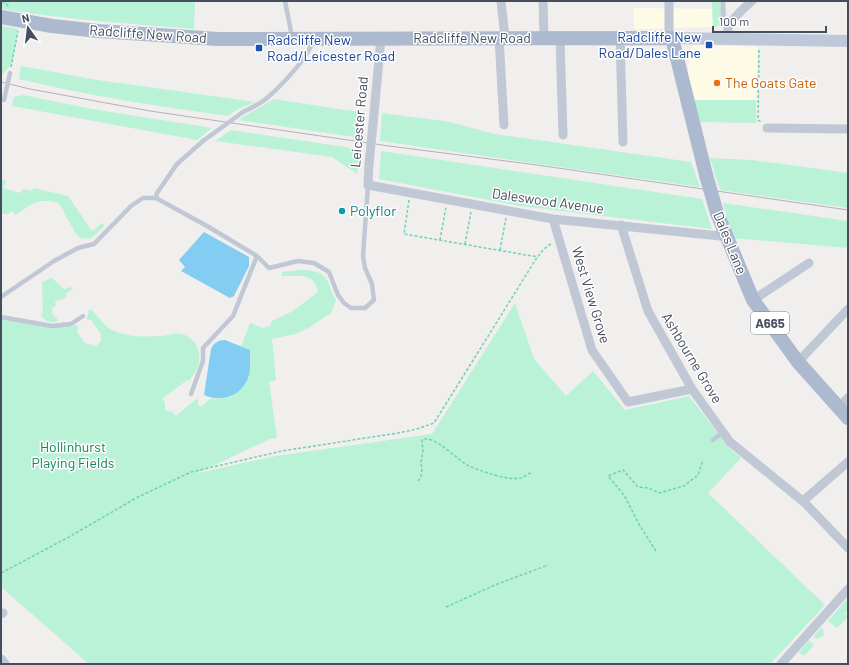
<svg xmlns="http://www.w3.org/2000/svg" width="849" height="665" viewBox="0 0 849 665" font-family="Barlow,sans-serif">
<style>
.commercial{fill:#fdfae6}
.green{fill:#b9f2d7}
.water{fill:#83ccf2}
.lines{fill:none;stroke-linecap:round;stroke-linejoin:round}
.path{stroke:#6fd2af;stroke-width:1.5;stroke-dasharray:3 2;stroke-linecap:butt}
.service{stroke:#c1c8d5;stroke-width:4.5}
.minor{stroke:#c1c8d5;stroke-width:9}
.tertiary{stroke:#c1c8d5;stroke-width:11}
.secondary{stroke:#bfc8d9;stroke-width:12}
.primary{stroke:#acb9cf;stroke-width:14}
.tram{stroke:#b0b2b9;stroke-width:1}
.service-bridge{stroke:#c1c8d5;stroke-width:4.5}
.minor-bridge{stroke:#c1c8d5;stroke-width:9}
.primary-bridge{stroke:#acb9cf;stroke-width:14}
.transit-dot{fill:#1a4fb4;stroke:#fff;stroke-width:1.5}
.food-dot{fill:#e8710a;stroke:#fff;stroke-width:1.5}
.culture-dot{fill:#0f9aa8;stroke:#fff;stroke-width:1.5}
.labels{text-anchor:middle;stroke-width:3;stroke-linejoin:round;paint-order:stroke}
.shield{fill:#fff;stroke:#7d838e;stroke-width:1}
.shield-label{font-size:13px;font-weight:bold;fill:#454e5d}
.street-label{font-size:14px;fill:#454e5d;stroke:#fff}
.transit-label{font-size:14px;fill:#164399;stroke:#fff;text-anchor:end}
.food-label{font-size:14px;fill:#c56008;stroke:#fff;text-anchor:start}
.culture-label{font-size:14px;fill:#0d838f;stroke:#fff;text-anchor:start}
.park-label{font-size:14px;fill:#10845a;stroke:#fff}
</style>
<rect width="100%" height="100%" fill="#f1eeee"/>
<path class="commercial" d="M633 8 712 9 713 27 634 29Z
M698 45 758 47 756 100H694L688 75 689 51 693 46Z"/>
<path class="green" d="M1 1H195L194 29C129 24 65 19 1 9Z
M712 1H725L728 24 713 27Z
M1 26 18 29 12 64 2 75Z
M21 66 97 80 256 102 238 109 228 116C158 106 88 96 19 79Z
M23 95 92 109 212 128 197 140 12 106 14 97Z
M274 99 345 110 364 112 361 138 238 120Z
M694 100H756V123L700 122Z
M382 113 450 122 495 134 691 162 700 187 380 141Z
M231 130 359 149 357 174 332 157 215 141Z
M381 151 702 199 712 229 520 206 379 179Z
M710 158 752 160 848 173V208L720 190Z
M1 179 6 181 3 188 20 193 23 189 32 191 34 188 68 196 92 231 102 223 104 225 103 228 90 239 80 238 76 234 59 203C36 198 34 203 15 215L13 211 7 214H1Z
M723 203 848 221V248L732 238Z
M299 270C308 270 321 270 326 279 331 285 331 294 336 300L331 313 310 327 295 334 272 339 276 380 269 382 277 438 270 439 198 473 276 456 432 434 515 303 534 359 566 396 593 371 625 410 689 396 730 449 741 458 708 493 825 605 770 664H89L1 587V318L48 327 78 325 77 332 85 343 96 346 101 341V334L91 320 86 319 88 315V311L91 309C97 315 105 327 112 330 127 337 145 337 161 336 167 336 175 332 182 334 197 338 203 354 197 368 196 372 192 377 189 381L187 380 162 399 165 402V410L172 412 176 416 195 400 198 399V405L202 406 211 398 215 399 231 397 251 366 250 350 241 346 250 323 263 328 270 326 272 321 293 311 318 292C315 272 298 276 282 276V272Z
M52 278 64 289 71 287 73 289 65 294 67 296 61 300H58L55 301 56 305 52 309C54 313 49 313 57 318V322C50 322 42 322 41 313H43L42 282Z
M848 598V610L845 613 848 617 837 628 828 621Z
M822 627 824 632 823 636 817 639 813 637Z
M809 640 814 645 804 656 799 652Z"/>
<path class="water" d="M204 232 249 257V266L234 296 230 298 181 271 185 267 179 260Z
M225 340 250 350C250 359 251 367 249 375 243 396 222 403 204 395L211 349C214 343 218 340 225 340Z"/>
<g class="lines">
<path class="path" d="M2 1 10 7
M759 50 758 120 761 122
M11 67 18 31
M409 200 404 234 538 257
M440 240 446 207
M465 244 471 212
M500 250 506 218
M418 481 421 477 422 472 421 462 423 452 422 440C433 433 458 461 469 466 481 471 507 481 521 478 524 477 528 474 532 472
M656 551 640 526 624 495 608 476 623 470 638 487 649 488 659 493 684 486 698 475 703 460
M1 573 69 537 136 498 191 472 282 451 398 433 417 429 434 423 536 259 544 249 552 243
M446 607 495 585 548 565"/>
<path class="service" d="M285 1 292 37
M723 1V20L728 25
M243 112C251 108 260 104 267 98 281 86 309 57 313 40
M156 198 157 193 177 164 203 141
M1 297 54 261 78 248 94 244 131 206 143 198H156L207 226 257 256 269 268 298 261 314 263 329 272 338 295 344 303 351 308H365L374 300 372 284 365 268 363 256 368 185
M1 317 52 326 71 324 83 316
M191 394 203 361V348L233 316 257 256
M713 440 723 432"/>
<path class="minor" d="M501 1 505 38
M543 1 544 37
M669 1V32L672 38
M499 37 504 125
M620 37 623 142
M560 38 563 135
M728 38V25L743 9 752 1
M373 124 381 38
M767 128 848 129
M369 164 368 185 553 219 720 236 725 235
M553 219 592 350 628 402 692 389
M621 225 648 311 692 389 730 442 805 503 848 548
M753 300 809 263
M798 362 848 309
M839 407 848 398
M803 501 848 462
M1 614 3 613
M781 664 848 589"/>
<path class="tertiary" d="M1 660 4 664"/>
<path class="secondary" d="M672 38 848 41"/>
<path class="primary" d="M1 17 52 26 98 31 218 39 672 38 706 175
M717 213 753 300 798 362 848 418"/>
<path class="tram" d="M1 82 30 89 150 111 389 146 537 165 848 210"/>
<path class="service-bridge" d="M4 100 10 73
M203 141 243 112"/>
<path class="minor-bridge" d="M369 164 373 124"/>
<path class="primary-bridge" d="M706 175 717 213"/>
</g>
<g class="transit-dot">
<rect x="705" y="41" width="8" height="8" rx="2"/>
<rect x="255" y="44" width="8" height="8" rx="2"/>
</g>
<circle class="food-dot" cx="717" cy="83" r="4"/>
<circle class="culture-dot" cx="342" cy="211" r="4"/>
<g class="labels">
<rect class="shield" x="751" y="312" width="38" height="22" rx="3"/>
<g class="shield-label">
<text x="770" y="328">A665</text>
</g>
<g class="street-label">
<text transform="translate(148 34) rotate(4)" y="5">Radcliffe New Road</text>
<text x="472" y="43">Radcliffe New Road</text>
<text transform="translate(359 122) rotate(-85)" y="5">Leicester Road</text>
<text transform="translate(548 201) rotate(8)" y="5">Daleswood Avenue</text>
<text transform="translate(730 243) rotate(68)" y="5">Dales Lane</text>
<text transform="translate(591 295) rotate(73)" y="5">West View Grove</text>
<text transform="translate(692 358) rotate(59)" y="5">Ashbourne Grove</text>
</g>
<g class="transit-label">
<text x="701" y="42">Radcliffe New<tspan x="701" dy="16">Road/Dales Lane</tspan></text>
<text x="267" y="45" text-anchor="start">Radcliffe New<tspan x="267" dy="16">Road/Leicester Road</tspan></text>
</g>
<g class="food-label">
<text x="725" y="88">The Goats Gate</text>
</g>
<g class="culture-label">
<text x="350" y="216">Polyflor</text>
</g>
<g class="park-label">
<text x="73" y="452">Hollinhurst<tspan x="73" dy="16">Playing Fields</tspan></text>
</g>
</g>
<rect width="849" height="665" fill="none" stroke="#454e5d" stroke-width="4"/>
<g transform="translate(28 28) rotate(346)" stroke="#ffffff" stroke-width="3" paint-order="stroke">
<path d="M0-3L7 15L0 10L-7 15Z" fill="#454e5d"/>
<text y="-6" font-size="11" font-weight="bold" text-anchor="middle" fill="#454e5d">N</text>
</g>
<path d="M713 26v6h113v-6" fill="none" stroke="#454e5d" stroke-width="2"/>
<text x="719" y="26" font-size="12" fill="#454e5d" stroke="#ffffff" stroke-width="3" paint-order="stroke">100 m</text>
</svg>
